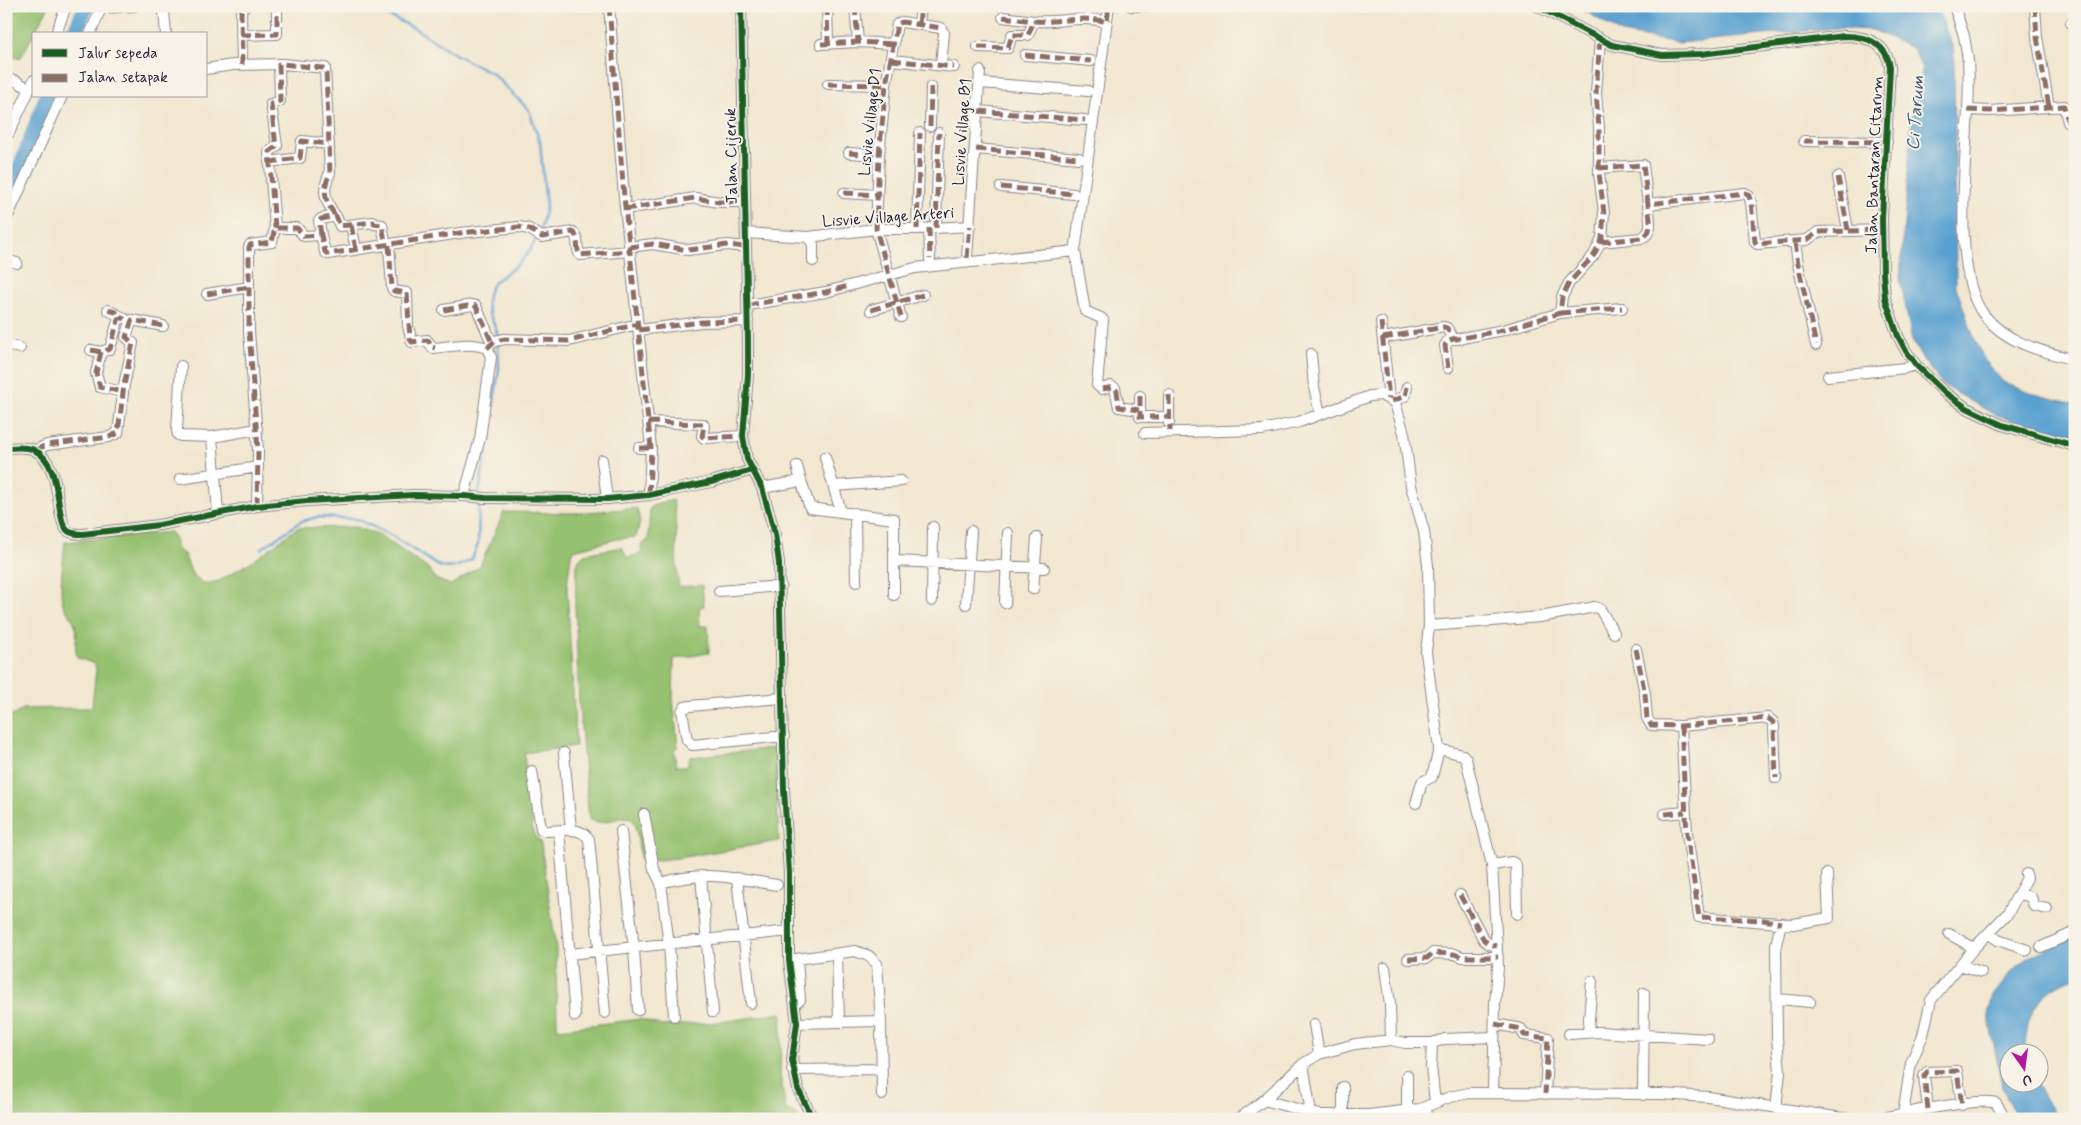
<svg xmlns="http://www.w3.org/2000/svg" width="2081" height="1125" viewBox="0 0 2081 1125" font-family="Mynerve,sans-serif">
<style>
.green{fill:#96c16f;stroke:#5c7255}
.water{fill:#5aa1d0;stroke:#3e6286}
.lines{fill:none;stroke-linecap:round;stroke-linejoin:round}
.stream{stroke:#5aa1d0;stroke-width:2.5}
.river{stroke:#5aa1d0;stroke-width:16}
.minor-casing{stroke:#8a8486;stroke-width:12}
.minor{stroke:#fff;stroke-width:10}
.quiet{stroke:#8d6e63;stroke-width:5;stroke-dasharray:10 5;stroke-linecap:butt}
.cycleway-casing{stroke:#f7f3e8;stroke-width:9}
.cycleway{stroke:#1b5e20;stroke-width:6}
.labels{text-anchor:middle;stroke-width:4;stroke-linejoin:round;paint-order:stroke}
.street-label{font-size:16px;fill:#22223b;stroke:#f7f3e8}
.water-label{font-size:18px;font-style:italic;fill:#385577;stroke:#f7f3e8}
</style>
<rect width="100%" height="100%" fill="#f7f3e8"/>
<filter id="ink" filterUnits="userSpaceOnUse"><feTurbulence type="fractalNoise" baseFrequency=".02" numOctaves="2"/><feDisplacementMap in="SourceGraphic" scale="10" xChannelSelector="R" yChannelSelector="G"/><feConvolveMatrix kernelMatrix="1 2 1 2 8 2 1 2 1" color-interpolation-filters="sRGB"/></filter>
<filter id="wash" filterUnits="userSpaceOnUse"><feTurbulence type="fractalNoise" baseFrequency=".0096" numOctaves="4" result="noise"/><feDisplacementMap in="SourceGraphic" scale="20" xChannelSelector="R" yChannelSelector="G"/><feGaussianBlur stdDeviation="1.12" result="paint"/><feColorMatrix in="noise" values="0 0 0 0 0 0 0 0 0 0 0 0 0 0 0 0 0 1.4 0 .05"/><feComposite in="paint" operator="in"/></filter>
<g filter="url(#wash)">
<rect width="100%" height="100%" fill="#f2e7d0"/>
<path class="green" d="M6 6H49L20 59 10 56 6 63Z
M673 500C679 529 674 557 679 587L702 585 704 606 699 608 700 626H708L709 653 674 659 673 699 678 747 674 748 676 766H687L690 757 775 748 779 841 678 858 646 861 641 860 635 823 631 818C618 815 599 828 589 819L579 705 575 604 577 566 579 559 584 554 622 547 627 558 642 553 641 545 648 540 650 509 652 506Z
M637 508 640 522 636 537 617 539 574 550 571 555 567 587 576 746 524 753 533 832 541 844 556 948 557 1025 559 1029 640 1019 662 1026 719 1022 782 1013 780 1074 786 1110 795 1113 799 1119H6V713H10L13 716 23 709 84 708 92 706 96 669 95 664 78 658C73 650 78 637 76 628 74 617 64 612 62 601 59 586 64 557 65 542L170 532 175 538 177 550 184 554 192 574 203 583H207L219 581 257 558 297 528 356 527 380 535 430 570 435 579 451 585 480 566 504 512 575 513Z"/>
<path class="water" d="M1577 6H1930L1939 12 1954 51 1956 287 1973 335 1984 359 2003 382 2030 393 2075 404V438L1997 416 1943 385 1924 361 1912 340 1900 278 1913 105 1922 70 1914 49 1873 30 1837 28 1679 43 1621 33Z
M2075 935V977C2037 992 2026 1013 2025 1052H2008V1082L2036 1083 2057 1119H2017L2002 1087 1988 1014 1993 996 2013 970 2031 956Z"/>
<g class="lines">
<path class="stream" d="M379 6 385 14 414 28 458 56 492 73 529 110 540 142 546 207 540 231
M498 339C498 326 486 314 487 302 489 278 503 278 517 265 526 257 533 247 537 236
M479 494 499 369 498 344
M261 549 300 522 317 517 357 519 392 536 437 565C450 571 460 566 472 559L478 544 479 500"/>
<path class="river" d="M74 34 86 6
M6 206 47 96"/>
</g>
</g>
<g filter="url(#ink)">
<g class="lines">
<g class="minor-casing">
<path id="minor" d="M609 6 624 197 651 448 649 495
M741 6 748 340V375L743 436 747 459 762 488 775 534 779 563 784 789 789 873V960L797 1023 792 1060 798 1089 813 1119
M827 6 828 44
M855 6 858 42
M1109 6 1075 251 1085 311 1101 318 1103 320 1097 385 1102 389 1111 386 1115 388 1119 407 1139 410
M1131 6H1149
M1537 6 1612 45 1662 55 1701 54 1844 36C1866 36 1886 42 1890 67L1882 218 1883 273 1885 298 1898 336 1906 351 1916 365 1944 392 1967 408 2002 425 2075 446
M1954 6 1964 36 1968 60C1969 76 1969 93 1968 109 1966 161 1952 274 1984 315 2007 344 2042 351 2075 360
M2035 6 2037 37 2049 107
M101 8 134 6
M164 12 166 34
M1003 17 1034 21
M2071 23H2075
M919 24 921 6
M56 34 66 6
M90 34 102 6
M241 35 277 34V10L274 6
M821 44 858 42 894 44
M978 47 1008 48 1012 35H1028L1034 21C1059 23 1083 15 1107 22
M1025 55 1091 61
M892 60 954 67
M242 65 241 13 242 8 246 6
M941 65 944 33
M206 69 233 65 282 64 325 68 330 173C325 183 323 195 329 205 331 210 333 211 335 216
M14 80 30 89
M980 83 1088 91
M828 84 886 85
M1968 110 1990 111 2064 106 2068 122 2075 123
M978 111 1085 120
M930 126 931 87
M9 133 34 80
M1804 141 1887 142
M976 149 1079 158
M849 153 879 155
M269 162 300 158 302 141 329 144
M1599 168 1643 165 1648 204 1745 193 1749 196 1751 202 1755 242 1757 244 1807 240 1818 232 1882 230
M1838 177 1848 230
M1001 187 1074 194
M844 193 877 195
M625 209 695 198 719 202H745
M6 220 62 96
M351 225 356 249
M275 228 269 152 277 146 271 104 280 101 279 64
M929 228 930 259
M936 228 939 133
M917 229 920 133
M746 233 808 237 876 229H917L970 226
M321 235 319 221 321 219 336 216 340 226 373 222 374 224 382 225 386 246
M808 237 813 244V261
M1601 242 1641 238C1655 233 1649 216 1648 204
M1795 242 1798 264 1816 345
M389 245 392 288 394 291 407 293 408 326 412 342 427 340 433 348C451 347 469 341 487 348L491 357 480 439 464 496
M629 247 653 244 688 250 727 245 746 247
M967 258 980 71
M6 260 17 263
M207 294 249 287
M748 305 826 292 915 268 1075 251
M108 310 124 318
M444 310 472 305 476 306 492 343
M871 310 923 295
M1560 313 1622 308
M901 317 876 229 879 155 886 85 897 24 902 22 941 28
M1381 322 1389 399
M639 330 702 322 748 321
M1383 338 1444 327 1447 328 1453 339H1457L1503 330 1560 313 1562 297 1569 283 1594 255 1602 238 1604 213 1599 173V128L1596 93 1600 39
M6 345 20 348
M487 348 495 341 505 339 569 341 638 324
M91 350 101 352 110 349 119 317
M101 352 96 373 100 387 123 392
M1311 354 1314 387 1320 414
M181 366 177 430 178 435 181 436 212 437
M1448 368 1445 345 1447 342 1453 339
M1828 376 1905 368 1916 365
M1169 395V423
M1140 396V417H1169
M1392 401 1405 396 1407 387
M648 422 703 424 704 426 702 436 704 438 743 436
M1145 433 1262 430 1299 422 1370 396 1381 395 1395 403 1404 433 1411 486 1424 531 1428 566 1429 626 1426 652 1439 749 1432 777 1422 782 1416 803
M6 448C15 448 26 446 34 450 64 464 54 520 68 531 72 534 78 534 83 534L159 525 257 506 307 501 413 495 464 496 485 498 607 499 649 495 711 482 752 470
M639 448H651
M35 450 47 445 109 437 118 433 124 385 133 343 126 337 132 320 163 326
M825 457 841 512
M602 460 607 499
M797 466 801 481
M180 479 258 467
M834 486 901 481
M762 488 801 481 810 508 894 519V595
M257 506 258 451 249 331V247L250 245 272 242 275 228H297L304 236 321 235 325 252 328 254 460 233 519 227 529 229 542 237 573 232C580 238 575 248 580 255L630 251
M218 513 212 437 257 429
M855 513 856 582
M895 561 1044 568
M1033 589 1037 538
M719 591 781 586
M932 601 933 527
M1005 603 1008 533
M966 604 971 531
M1429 626 1540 617 1595 607 1600 609 1614 633
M1636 649 1645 694 1647 718 1651 725 1681 726 1768 718 1773 722 1774 727 1776 778
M782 698 690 706 685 707 682 711 687 740 692 745 784 736
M1681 726 1687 834 1699 917 1793 924 1829 918 1827 874
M1439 749 1463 755 1466 759 1492 865 1498 967 1495 1004 1493 1092
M564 753 571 830
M532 771 541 829 545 831C559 831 580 825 589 839L605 1013
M644 814 654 869 661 883 669 945 674 1016
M1665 814 1685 812
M559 831 575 1016
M621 831 634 949 638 1010
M1492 865 1512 862 1516 865 1517 914
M701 876 713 1012
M737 878 751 1003
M661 883C707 870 733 878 777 885
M2020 894 2031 897 2034 906 2047 909
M1460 895 1484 940 1489 944 1497 946
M1949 934 1974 948
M1989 934 1998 940 2027 950
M2041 947 2075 932
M569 954 789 931
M837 955 839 1021
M797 959 800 1000
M1408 959 1427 958 1433 953 1454 954 1463 957H1498
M789 960 855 951 869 956 877 964 881 1021 797 1023
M1960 965 1981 972
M1385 968 1390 1004 1391 1040
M1778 999 1810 1002
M881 1021 882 1095
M1314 1024 1319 1054
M1495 1024 1521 1029 1524 1035 1548 1038 1545 1094
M1588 1032 1592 981
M1569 1034 1599 1032 1708 1039
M1432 1043 1431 1066 1435 1103
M1303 1064 1311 1113
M792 1070 881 1069
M1407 1075V1111
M1343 1087V1115
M1643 1095 1644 993
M1264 1100 1303 1064 1319 1054 1355 1044 1391 1040 1405 1043H1432L1445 1039 1494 1037
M1426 1107 1427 1119
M1776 1108 1780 1072 1777 1038 1776 945 1781 923
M1928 1109 1924 1076 1927 1072 1957 1071 1962 1105
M1903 1114 1911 1063 1923 1035 1931 1000 1974 948 2008 913 2027 878 2026 874
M1239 1119 1264 1100 1320 1115H1369L1420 1109 1450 1097 1469 1093 1661 1094 1708 1097 1848 1119
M1879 1119C1898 1114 1982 1097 1996 1103L2006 1119"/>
</g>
<use href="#minor" class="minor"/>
<path class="quiet" d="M609 6 624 197 651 448 649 495
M827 6 828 44
M855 6 858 42
M1131 6H1149
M2035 6 2037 37 2049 107
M1003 17 1034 21
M919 24 921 6
M241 35 277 34V10L274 6
M821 44 858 42 894 44
M978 47 1008 48 1012 35H1028L1034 21C1059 23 1083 15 1107 22L1109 6
M1025 55 1091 61
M892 60 954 67
M242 65 241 13 242 8 246 6
M828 84 886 85
M1968 110 1990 111 2064 106 2068 122 2075 123
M978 111 1085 120
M930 126 931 87
M1804 141 1887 142
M976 149 1079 158
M849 153 879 155
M269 162 300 158 302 141 329 144
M1599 168 1643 165 1648 204 1745 193 1749 196 1751 202 1755 242 1757 244 1807 240 1818 232 1882 230
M1838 177 1848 230
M1001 187 1074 194
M844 193 877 195
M625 209 695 198 719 202H745
M351 225 356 249
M275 228 269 152 276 147 271 104 280 101 279 64H282L323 68 326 70 330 173C325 183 323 195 329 205 331 210 333 211 335 216
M929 228 930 259
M936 228 939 133
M917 229 920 133
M321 235 319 221 321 219 336 216 340 226 373 222 374 224 382 225 386 246
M1601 242 1641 238C1655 233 1649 216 1648 204
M1795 242 1798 264 1816 345
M389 245 392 288 394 291 407 293 410 339 412 342 427 340 429 341 431 347 435 348
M629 247 653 244 688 250 727 245 746 247
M967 258 970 226
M207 294 249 287
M748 305 826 292 849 286
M108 310 116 312 119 317 125 319
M444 310 472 305 476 306 492 343
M871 310 923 295
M1560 313 1622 308
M901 317 876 229 879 155 886 85 897 24 902 22 941 28
M1381 322 1389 399
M639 330 702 322 748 321
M1383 338 1444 327 1447 328 1453 339H1457L1503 330 1560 313 1562 297 1569 283 1594 255 1602 238 1604 213 1599 173V128L1596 93 1600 39
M487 348 495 341 505 339 569 341 638 324
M91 350 101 352 110 349 119 317
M101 352 96 373 100 387 123 392
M1448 368 1445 345 1447 342 1453 339
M1102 389 1114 387 1117 391 1119 407 1139 410
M1169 395 1170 431
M1140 396V417H1169
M1392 401 1405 396 1407 387
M648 422 703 424 704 426 702 436 704 438 743 436
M639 448H651
M35 450 47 445 109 437 118 433 124 385 133 343 126 337 132 320 163 326
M257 506 258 451 249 331V247L250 245 272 242 275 228H297L304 236 321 235 325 252 328 254 460 233 519 227 529 229 542 237 573 232C580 238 575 248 580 255L630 251
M1636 649 1645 694 1647 718 1651 725 1681 726 1768 718 1773 722 1774 727 1776 778
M1681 726 1687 834 1699 917 1763 920 1781 923
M1665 814 1685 812
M1460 895 1484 940 1489 944 1497 946
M1408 959 1427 958 1433 953 1454 954 1463 957H1498
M1495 1024 1521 1029 1524 1035 1548 1038 1545 1094
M1928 1109 1924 1076 1927 1072 1957 1071 1962 1105"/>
<g class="cycleway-casing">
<path id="cycleway" d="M741 6 748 340V375L743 436 747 459 762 488 775 534 779 563 784 789 789 873V960L797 1023 792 1060 798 1089 813 1119
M1537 6 1612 45 1662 55 1701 54 1844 36C1866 36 1886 42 1890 67L1882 218 1883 273 1885 298 1898 336 1906 351 1916 365 1944 392 1967 408 2002 425 2075 446
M6 448C15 448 26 446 34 450 64 464 54 520 68 531 72 534 78 534 83 534L159 525 257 506 307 501 413 495 464 496 485 498 607 499 649 495 711 482 752 470"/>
</g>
<use href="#cycleway" class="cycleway"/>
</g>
</g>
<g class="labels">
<g class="street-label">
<text transform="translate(869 122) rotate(-84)" y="6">Lisvie Village D1</text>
<text transform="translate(961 132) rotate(-86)" y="6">Lisvie Village B1</text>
<text transform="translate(730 156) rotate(-91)" y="6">Jalan Cijeruk</text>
<text transform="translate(1873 165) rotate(-88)" y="6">Jalan Bantaran Citarum</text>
<text transform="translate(888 216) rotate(-4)" y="6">Lisvie Village Arteri</text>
</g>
<g class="water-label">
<text transform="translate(1915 113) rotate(-86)" y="6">Ci Tarum</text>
</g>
</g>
<rect width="2081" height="1125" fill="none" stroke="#f7f3e8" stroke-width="25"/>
<rect x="32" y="32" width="175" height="65" fill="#f7f3e8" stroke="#a29fa3"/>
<rect x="42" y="49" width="25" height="8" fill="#1b5e20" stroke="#a29fa3"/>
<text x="78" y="58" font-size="15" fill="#22223b">Jalur sepeda</text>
<rect x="42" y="74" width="25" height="8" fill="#8d6e63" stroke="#a29fa3"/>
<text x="78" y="82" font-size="15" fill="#22223b">Jalan setapak</text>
<g transform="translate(2024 1068) rotate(166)"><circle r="24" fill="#f7f3e8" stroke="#a29fa3"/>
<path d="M0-4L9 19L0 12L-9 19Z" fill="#b5179e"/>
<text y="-8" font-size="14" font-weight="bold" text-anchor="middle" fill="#22223b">U</text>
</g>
</svg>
